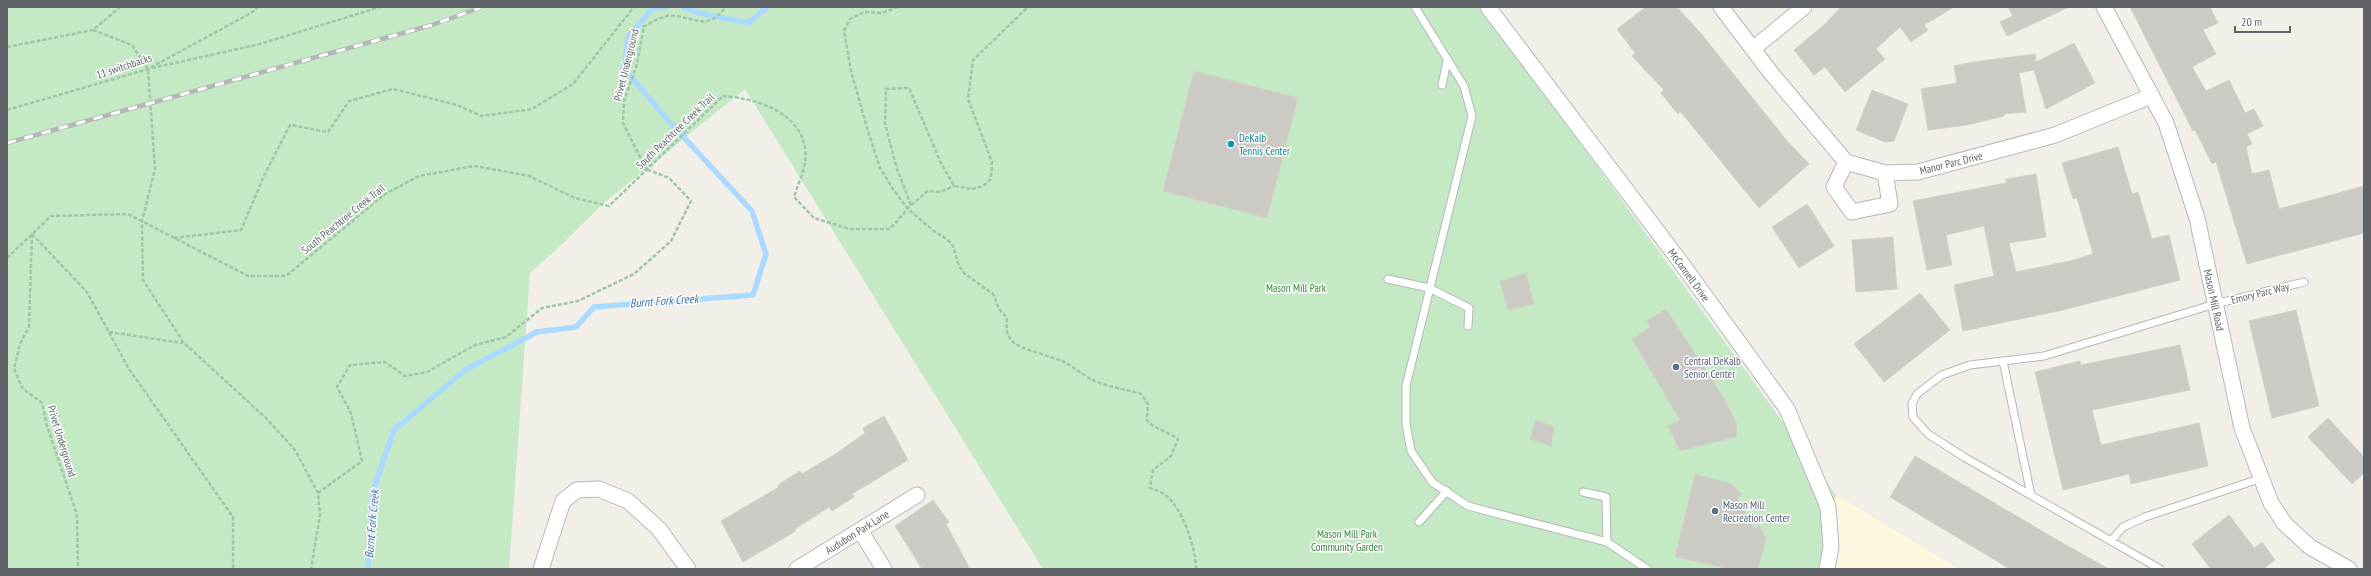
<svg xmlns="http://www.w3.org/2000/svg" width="2371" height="576" viewBox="0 0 2371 576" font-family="'PT Sans Narrow',sans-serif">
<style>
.commercial{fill:#fef7e0}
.green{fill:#c5e8c5}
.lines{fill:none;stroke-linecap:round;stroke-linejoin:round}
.stream{stroke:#aadaff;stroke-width:5.5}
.building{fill:#cccac5;stroke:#d6d1c6}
.service-casing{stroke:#b5b8bc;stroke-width:9}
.minor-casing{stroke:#b5b8bc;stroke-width:17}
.path{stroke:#9cc7a9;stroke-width:2.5;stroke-dasharray:4 2;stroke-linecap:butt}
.service{stroke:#fff;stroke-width:7}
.minor{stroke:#fff;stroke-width:15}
.rail-casing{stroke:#b6b7b8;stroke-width:4.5}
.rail{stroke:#fff;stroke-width:3;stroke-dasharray:9;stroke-linecap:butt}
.path-bridge{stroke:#9cc7a9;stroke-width:2.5;stroke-dasharray:4 2;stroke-linecap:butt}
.culture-dot{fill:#0f9aa8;stroke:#fff;stroke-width:1.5}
.service-dot{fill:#5c6f8a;stroke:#fff;stroke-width:1.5}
.labels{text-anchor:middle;stroke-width:3;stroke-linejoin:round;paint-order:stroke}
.street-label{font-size:11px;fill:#5f6368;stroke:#fff}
.culture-label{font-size:11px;fill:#0d838f;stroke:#fff;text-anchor:start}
.park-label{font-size:11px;fill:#348238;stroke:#fff}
.service-label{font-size:11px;fill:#4e5e75;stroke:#fff;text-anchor:start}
.water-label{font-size:12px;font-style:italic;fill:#4174aa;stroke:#fff}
</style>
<rect width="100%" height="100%" fill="#f1efe8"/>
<path class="commercial" d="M1836 495 1959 569H1818Z"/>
<path class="green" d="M7 7H1481L1836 495 1818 569H1043L745 89 604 203 558 248 530 273 509 569H7Z"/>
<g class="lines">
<path class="stream" d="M684 7 699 13 749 23 767 7
M368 569 373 491 394 430 465 370 537 332 576 327 594 307 753 295 766 254 752 211 666 118 624 68 628 37 653 8 668 7"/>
</g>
<path class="building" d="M1646 7H1677L1703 36 1788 142 1809 164 1759 208 1680 111 1678 114 1661 93 1664 90 1632 56 1635 53 1617 29Z
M1841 7H1954L1924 25 1928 30 1911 42 1900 27 1876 49 1885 59 1845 92 1825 67 1814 75 1794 50 1824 25Z
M2008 7H2069L2007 36 2000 22 2013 16Z
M2130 7H2210L2218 23 2203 30 2216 54 2192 67 2206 91 2229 80 2245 113 2254 109 2263 126 2247 134 2252 144 2246 147 2252 174 2269 170 2279 209 2364 186V233L2247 264 2216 162 2212 164 2195 130 2193 131Z
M2074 43 2095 83 2046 109 2034 70 2019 73 2026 112 2004 114V116L1967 125 1928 130 1921 89 1957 83 1954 66 1973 62 2035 54 2036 62Z
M1194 71 1298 98 1267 218 1163 191Z
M1872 90 1908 104 1894 141 1885 142 1856 130Z
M2118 147 2132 194 2138 192 2152 239 2169 235 2180 280 2063 310 1963 331 1954 285 1994 276 1984 226 1946 235 1952 265 1927 270 1913 201 2006 183V179L2036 174 2046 237 2009 243 2016 272 2070 261 2093 254 2077 198 2073 199 2062 163Z
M1807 204 1834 246 1799 268 1772 227Z
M1893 237 1897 289 1856 292 1852 240Z
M1526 273 1534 304 1508 310 1500 281Z
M1920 293 1950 330 1884 382 1854 344Z
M1666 309 1722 395 1737 424 1736 437 1680 451 1668 426 1680 420 1632 339 1650 327 1647 321Z
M2296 310 2319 406 2272 418 2249 321Z
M2180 345 2190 390 2092 410 2101 445 2199 423 2208 466 2131 484 2129 474 2063 490 2035 372 2080 361 2081 365Z
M884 416 908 460 852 494 854 497 832 511 829 507 795 529 796 531 743 562 721 521 779 487 778 485 800 471 802 474 837 453 865 433 863 428Z
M2328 418 2364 457V473L2352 484 2308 437Z
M1536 420 1554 427 1551 446 1530 439Z
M1915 456 2052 537 2109 569H2010L1890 497Z
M1695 474 1732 484 1742 494 1737 497 1755 529 1759 525 1766 538 1758 569H1731L1675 557Z
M933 500 949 522 946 524 970 569H922L895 526Z
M2229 515 2254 548 2262 542 2275 560 2263 569H2211L2192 544Z"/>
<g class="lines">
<g class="service-casing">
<path id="service" d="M1415 7 1464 86 1472 116 1406 386V424L1411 451 1432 482 1468 506 1607 542 1647 569
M1442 85 1447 61
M1388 279 1429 288 1469 308 1468 326
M2003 361 2031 495
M1583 492 1606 497 1607 542
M1419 522 1447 491
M2111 541 2123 527 2145 517 2262 478
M2160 569 1964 457 1928 434 1913 417 1912 403 1918 393 1942 375 1970 365 2044 356 2215 304 2304 282"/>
</g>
<g class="minor-casing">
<path id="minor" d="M1488 7 1679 260 1787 409 1828 507 1831 547 1827 569
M1721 7 1771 73 1846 162 1885 173 1918 172 2055 135 2151 96
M2104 7 2166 123 2197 218 2242 428 2271 503 2285 524 2310 547 2349 569
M1754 48 1804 7
M1846 162 1834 187 1852 212 1890 204 1885 173
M860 530 884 569
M541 569 563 501 577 490 599 489 628 501 659 529 688 569
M797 569 917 495"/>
</g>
<path class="path" d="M898 7 882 13 864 12 850 19 844 31 851 71 867 128 880 168 893 189 908 209 935 232 947 239 953 246 959 266 965 274 993 294 999 309 1007 318C1006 328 1006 336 1014 343 1021 349 1053 357 1062 361 1073 366 1081 374 1091 379 1105 387 1126 389 1141 394L1148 404 1147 420C1153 428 1168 432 1178 439L1171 456 1153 470 1150 488C1154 490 1160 491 1164 494 1182 506 1196 548 1196 569
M93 30 132 45 148 69 155 169 142 221 143 280 184 343 266 418 295 450 318 493 320 515 311 569
M7 47 93 30 120 7
M152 68 260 44 380 7
M7 110 148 69 251 13 258 7
M972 189 983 186 991 179 992 162 968 99 973 60 1028 7
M911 205 928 191 941 192 954 186
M32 234 87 292 129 369 233 517V569
M32 234 29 327 20 344 14 368 22 388 42 403 47 426 77 515 78 569
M174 238 241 230 263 178 290 125 328 132 349 101 393 89 457 105 482 116 532 109 573 84 634 7
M109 332 183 343
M318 493 362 461 351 413 337 387 350 365 385 362 405 376 427 372 475 345 506 337 542 308 578 301 634 274 671 241 691 201 669 178 646 169 623 123 624 101 637 64 644 26C651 23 659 18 667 16 691 13 704 35 726 7"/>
<use href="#service" class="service"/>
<use href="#minor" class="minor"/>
<g class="rail-casing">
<path id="rail" d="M7 143 432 25 482 7"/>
</g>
<use href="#rail" class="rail"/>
<path class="path-bridge" d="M7 258 51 216 128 214 248 276H286L385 194 419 176 474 166 529 176 575 198 609 206 723 96C759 98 811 116 805 162 804 173 797 186 794 197L814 218 850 229H890L911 205 897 169 885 124 886 89 909 88 941 163 954 186 972 189"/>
</g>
<circle class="culture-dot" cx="1231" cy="144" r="4"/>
<g class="service-dot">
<circle cx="1676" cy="367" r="4"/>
<circle cx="1715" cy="511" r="4"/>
</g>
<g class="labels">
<g class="street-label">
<text transform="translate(626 65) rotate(-76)" y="4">Privet Underground</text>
<text transform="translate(124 66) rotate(-18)" y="4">11 switchbacks</text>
<text transform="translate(675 131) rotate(-44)" y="4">South Peachtree Creek Trail</text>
<text transform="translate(1951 163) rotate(-14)" y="4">Manor Parc Drive</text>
<text transform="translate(343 219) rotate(-39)" y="4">South Peachtree Creek Trail</text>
<text transform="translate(1689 275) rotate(54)" y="4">McConnell Drive</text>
<text transform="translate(2260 293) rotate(-14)" y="4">Emory Parc Way</text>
<text transform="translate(2214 300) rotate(78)" y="4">Mason Mill Road</text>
<text transform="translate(62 441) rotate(73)" y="4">Privet Underground</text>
<text transform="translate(857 532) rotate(-32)" y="4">Audubon Park Lane</text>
</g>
<g class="culture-label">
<text x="1239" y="142">DeKalb<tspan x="1239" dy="13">Tennis Center</tspan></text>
</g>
<g class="park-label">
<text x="1296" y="292">Mason Mill Park</text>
<text x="1347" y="538">Mason Mill Park<tspan x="1347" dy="13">Community Garden</tspan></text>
</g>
<g class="service-label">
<text x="1684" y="365">Central DeKalb<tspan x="1684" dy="13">Senior Center</tspan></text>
<text x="1723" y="509">Mason Mill<tspan x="1723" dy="13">Recreation Center</tspan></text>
</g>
<g class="water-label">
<text transform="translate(664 301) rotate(-4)" y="4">Burnt Fork Creek</text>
<text transform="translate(372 524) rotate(-85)" y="4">Burnt Fork Creek</text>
</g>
</g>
<rect width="2371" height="576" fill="none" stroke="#5f6368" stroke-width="16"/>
<path d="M2235 26v6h55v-6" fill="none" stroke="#5f6368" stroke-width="2"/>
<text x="2241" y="26" font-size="12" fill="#5f6368" stroke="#ffffff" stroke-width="3" paint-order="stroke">20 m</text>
</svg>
